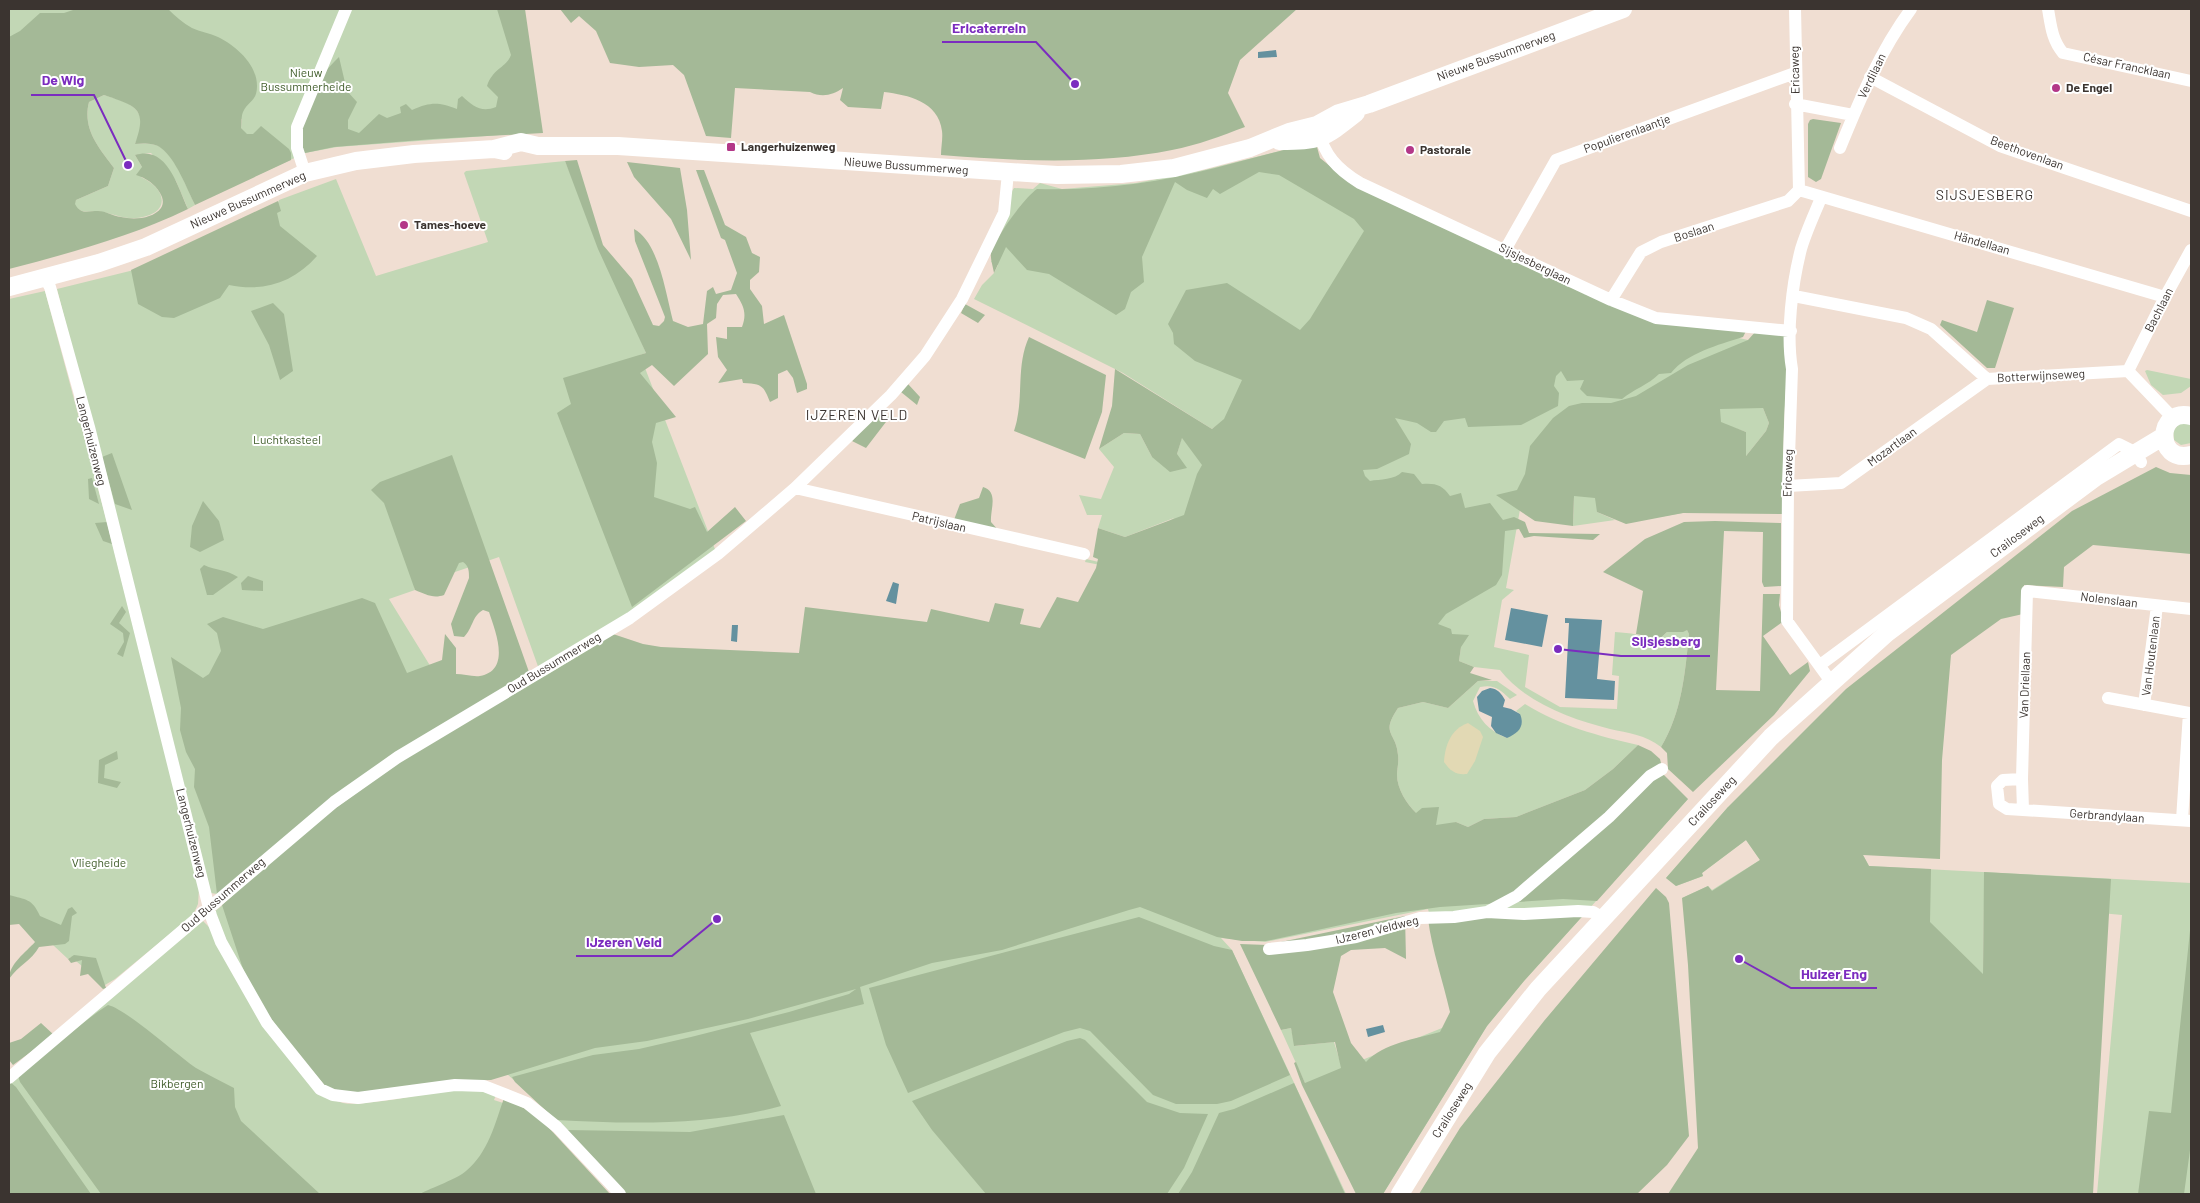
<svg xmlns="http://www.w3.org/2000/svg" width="2200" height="1203" viewBox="0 0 2200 1203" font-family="Barlow,sans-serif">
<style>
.green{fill:#c2d7b5}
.forest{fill:#a4b997;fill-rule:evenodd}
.sand{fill:#e2d9b4}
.water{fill:#64919f}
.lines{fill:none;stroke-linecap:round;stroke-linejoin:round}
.street{stroke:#fff;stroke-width:12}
.secondary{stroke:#fff;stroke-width:18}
.poi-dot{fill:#b33788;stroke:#fff;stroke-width:2}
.labels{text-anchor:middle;stroke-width:4;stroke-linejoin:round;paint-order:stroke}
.street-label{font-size:12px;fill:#3b3430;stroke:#fff}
.park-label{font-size:12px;fill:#3e5b28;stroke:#fff}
.poi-label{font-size:12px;font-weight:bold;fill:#3b3430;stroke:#fff;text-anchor:start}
.neighbourhood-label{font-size:14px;letter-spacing:1px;fill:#3b3430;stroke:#fff}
.leader{fill:none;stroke:#7b2cbf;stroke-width:2}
.callout-dot{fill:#7b2cbf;stroke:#fff;stroke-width:2}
.callout-label{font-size:14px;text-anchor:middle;font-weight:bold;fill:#7b2cbf;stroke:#fff;stroke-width:4;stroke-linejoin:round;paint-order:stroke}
</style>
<rect width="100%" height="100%" fill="#f0ded2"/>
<path class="green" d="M9 9H506L539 132 337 147 305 153 260 174 241 128 242 119 120 64 9 90Z
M104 95C122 101 144 104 141 129 140 134 137 139 135 144 143 143 155 143 162 148 177 160 187 188 195 205L188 209 176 181 151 153 135 155 142 167 141 177C169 190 170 215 136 218 123 219 114 214 102 212 90 210 82 216 74 204L76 200 108 186 114 168C99 148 82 129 89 102Z
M1292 148 1346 181 1657 320 1748 340 1736 408H1763L1769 423 1766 431 1746 456V432L1732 427 1683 513 1659 517 1597 512 1615 520 1573 526 1574 498 1524 487 1506 588 1514 590 1502 600 1494 647 1529 655 1525 687 1560 707 1617 709 1619 676 1612 675 1615 632C1631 633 1642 634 1655 643L1667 632 1687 630 1689 634C1685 673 1682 712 1661 747 1646 735 1628 733 1610 729 1571 719 1526 703 1500 670L1474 667 1459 661 1461 647 1388 713 1382 740 1395 797 1416 813C1407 804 1397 789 1397 775 1397 769 1399 762 1398 755 1396 731 1380 735 1398 708L1423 702 1448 708 1478 681H1497L1517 695 1510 699C1500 689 1494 684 1480 687L1473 701C1478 719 1489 731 1507 738L1520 714 1516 711 1525 704C1561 726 1598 736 1638 745L1613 769 1585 790 1516 817 1484 819 1468 827 1456 822 1423 835 1688 799 1524 981 1487 1026 1383 1194 1305 1083 1281 1030 1291 1028 1295 1046 1334 1042 1342 1068 1457 1022 1428 909 1265 942 1221 938 1232 950 1346 1194H625L556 1120 504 1071 244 980 214 912 418 748 613 634 636 665 1056 646 1103 605 1116 568 1085 562 1086 559 1103 563 1174 518 1125 537 1098 528 1102 515H1087L1079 495 1101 499 1114 467 1099 449 1124 433 1140 434 1152 457 1177 454 1182 437 1203 465 1220 423 1212 429 1123 373 974 299 982 285 994 273 998 265 991 262 1022 204 1001 233 995 245 1012 191 1014 188 1033 189 1040 183 1062 189 1136 183 1204 170Z
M565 161 646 353 640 355 718 557 540 672 499 557 414 586 415 590 389 599 458 711 217 894 211 893 57 289 142 268 278 203 279 200 336 179 376 276 488 242 464 173 466 171Z
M45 291 107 522 199 889 198 904 193 915 115 979 105 985 71 957 68 959 53 945H55L9 906V299Z
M2147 370 2191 379V386L2181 393 2163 395 2151 385 2145 371Z
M2188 423 2191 425V443L2181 445 2174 440 2173 431 2179 424Z
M1728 807 1863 855 1869 866 2191 883V1194H2097L2122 915 1984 902 1983 975 1682 898 1708 886 1712 890 1760 860 1746 840 1702 873 1703 876 1676 886 1666 878Z
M203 921 209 927 318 1093C326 1096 335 1101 343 1103 353 1105 364 1103 374 1102 414 1099 456 1081 496 1095L494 1100 515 1107 591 1194H9V1074Z"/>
<path class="forest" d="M76 9H168C175 16 183 23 192 28 200 32 210 33 218 37 236 46 257 64 257 86 257 102 248 101 243 112 241 116 242 123 241 128L247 134H253L261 126 289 149 291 153V160L195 205C187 189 176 159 161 148 155 143 143 143 135 144 148 108 136 106 104 95L89 102C82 129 99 148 114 168L108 186 76 200 75 204C81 215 88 211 98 211 106 211 113 216 121 217 133 220 153 219 161 208 164 203 163 198 160 193 155 184 146 178 136 175L142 167 135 155C167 145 177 185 188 209 130 237 70 253 9 269V37L20 31 40 13H64Z
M497 9H525L543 133 433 139 334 147 305 153 301 150C300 134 305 107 312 91 318 78 329 67 339 57L347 91 357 102 348 120V129L359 133 379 114 387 118 401 113 400 107 406 104 412 110C431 102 438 102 457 109L458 99 462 96C473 106 481 113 496 107L498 97 487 86C493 68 506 68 511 55Z
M560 9H1297L1240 60 1228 93 1245 127C1221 136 1198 145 1172 150 1097 165 1017 161 941 155 941 147 943 138 942 131 938 101 908 95 884 92L881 109 848 107 840 100 843 88C833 95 822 98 810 92L735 88 731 138 706 136 684 75 673 65 639 67 610 63 596 31 579 16 571 23Z
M1813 119 1841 123 1821 179 1816 182 1808 177V124L1810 120Z
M1300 146 1317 147 1320 158 1346 179 1657 321 1746 331 1743 337C1718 345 1687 353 1671 373L1659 374C1648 385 1634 389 1622 399L1587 396 1580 389 1584 380 1567 381 1561 371 1556 376 1554 386 1559 393 1558 406 1521 425 1468 427 1465 418 1444 421 1436 432H1431L1417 423 1395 418 1411 444 1409 454 1377 469 1363 470 1365 476 1370 481C1380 479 1395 480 1402 472L1414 474 1422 484C1436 483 1442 485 1450 496L1461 493 1465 508 1490 503 1503 520 1514 517 1525 522 1529 533 1600 534 1593 540 1534 536 1524 538 1519 529 1505 531 1502 575 1496 585 1446 614 1438 624 1451 629 1452 634 1469 635 1461 647 1459 661 1474 667 1470 673 1492 680 1478 681 1448 708 1423 702 1398 708C1380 735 1396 731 1398 755 1399 762 1397 769 1397 775 1397 789 1407 804 1416 813L1422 808 1439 807 1436 825 1456 822 1468 827 1484 819 1516 817 1585 790 1613 769 1638 745 1651 751 1660 759 1664 775 1688 799 1597 901 1563 899 1440 907 1396 913 1266 941H1242L1217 937 1140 907 1129 910 1002 950 932 963 860 987 864 1004 750 1033 781 1106C707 1126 631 1124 556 1120L515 1082 512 1077 593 1055 639 1049 691 1037 789 1012 849 994 856 989 748 1019 647 1041 595 1048 491 1080 451 1081 357 1094 327 1088 288 1042 254 995 242 966 222 905 321 816 399 759 506 696 547 675 613 634 643 644 661 647 799 653 805 607 927 622 931 609 989 622 995 603 1024 609 1020 624 1040 628 1057 597 1078 602 1096 568 1098 559 1093 557 1098 528 1125 537 1184 515 1197 474 1202 465 1182 438 1177 454 1187 468 1170 472 1152 457 1140 434 1124 433 1099 449 1112 406 1115 369 1212 429 1224 419 1242 380 1195 361 1174 344 1173 333 1168 324 1186 290 1227 283 1300 330 1310 319 1364 231 1354 219 1279 175 1259 172 1220 194 1213 189 1207 198 1187 190 1175 182 1142 257 1144 282 1131 292 1125 309 1116 315 1049 274 1027 270 1006 247 994 273C993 267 990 258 991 253 995 238 1024 198 1037 189 1096 191 1157 183 1215 168 1243 161 1271 153 1300 146Z
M577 160 603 245 632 279 653 325 659 326 664 321 665 317 635 241 634 229C659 242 666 295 673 321L688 327 703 324 707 291 713 287 716 294 731 290 737 273 725 240 721 238 696 170H704L725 225 746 237 752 253 760 257 759 272 750 280V289L762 306 764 324 784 315 807 384V389L797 393 793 378 787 370 778 374V398L770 402C763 385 762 384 743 383L742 379 718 383 727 370 718 357 716 337 727 339V327H742C747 314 744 306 736 294L723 295 717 304 716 318 707 324 708 354 674 386 652 365 640 373 676 417 656 423 652 442 657 463 654 497 690 509 695 507 707 532 735 507 746 521 632 607 557 413 571 404 563 378 646 353 598 249 565 161Z
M627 162 680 168 687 210 691 260 671 219 634 177Z
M278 201 281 211 277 213 280 226 317 256C293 283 264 292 229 285L220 298 174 318 162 317 138 304 131 270Z
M1987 300 2014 308 1995 368H1987L1940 325 1942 320 1977 332Z
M273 303 284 314 293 371 280 380 269 345 251 311Z
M965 304 985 315 978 323 961 313Z
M1756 331 1789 336 1784 423 1782 514 1683 513 1626 524 1597 512 1595 498 1574 496 1573 526 1535 521 1496 495 1517 490 1525 474 1530 446 1553 418 1569 406 1582 403H1611L1636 396 1688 365 1748 340ZM1763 408 1769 423 1766 431 1746 456V432L1721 422 1720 409Z
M1029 337 1106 375 1102 412 1085 459 1014 431C1025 399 1015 368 1029 337Z
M908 384 920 397 917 405 901 392Z
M883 407 889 418 866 448 852 441Z
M112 453 132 510 115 504 102 457Z
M452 455 529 672 483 701 217 894 209 827 194 787 195 769 186 752 180 730 181 708 171 657 203 678 209 674 221 651 217 633 207 624 223 617 263 629 362 598 375 603 407 673 442 660 445 634 456 648V674C463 674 473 677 480 676 511 670 496 633 489 612L483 610C472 616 473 628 464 637L454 636 451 624 469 578C469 571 469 566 463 562L459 563 444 595C433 599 425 594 415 590L384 503 371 490 380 482Z
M2156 467 2170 473 2191 475V554L2093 545 2064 567 2063 587 2024 585 2023 614 2001 619 1951 655 1942 760 1940 859 1863 855 1869 866 1931 869 1930 922 1983 974 1984 872 2111 879 2093 1194H1668L1698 1148 1688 965 1682 898 1708 886 1712 891 1760 860 1746 840 1702 873 1703 876 1676 886 1666 878 1728 807 1846 689 2072 511Z
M92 478 99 504 89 499 88 479Z
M983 487C999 492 990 509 991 522L999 531 952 525 960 504 979 498Z
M203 501 219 521 224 540 200 552 190 547 192 526Z
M1715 521 1781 523V586L1764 587 1762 582 1763 532 1724 531 1716 690 1760 691 1763 594H1780L1779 605 1784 623 1783 624 1781 623 1763 636 1790 675 1808 662 1810 671 1774 715 1693 792 1668 769 1667 753 1661 747C1682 712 1685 673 1689 634L1687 630 1683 632H1667L1655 643 1646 636 1636 634 1643 591 1603 572 1645 539 1684 522Z
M107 522 112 544 103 541 95 523Z
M204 565C217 571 225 569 238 577L213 595H207L200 569Z
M248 576 263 581V591L242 590 241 583Z
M122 606 126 612 119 623 130 633 123 657 117 654 124 642 123 633 110 624Z
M117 751 118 759 105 765 104 778 121 782 117 788 98 783 99 760Z
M1656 888 1666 897 1669 903 1689 1136 1667 1165 1637 1194H1419L1460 1128 1544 1021Z
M9 895C26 900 32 898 40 916L61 925 68 909 72 907 77 913 72 916 69 941 65 944 39 947C32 960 18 966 9 979 9 964 26 952 35 942L19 924 9 925Z
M1588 910 1524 981 1487 1026 1383 1194H1356L1302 1085 1294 1063 1296 1062 1305 1083 1341 1068 1335 1042 1294 1046 1291 1028 1281 1030 1240 944 1267 945 1405 916 1406 959 1385 948 1351 950 1341 956 1333 992 1351 1043 1366 1062C1384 1043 1415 1039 1440 1032L1450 1012C1443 981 1432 950 1428 919Z
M1139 917 1214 946 1232 950 1290 1075 1231 1101 1217 1104H1176L1153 1095 1090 1031 1080 1028 1064 1032 908 1093 886 1045 869 988Z
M2191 921V1143L2184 1194H2138L2149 1111 2171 1113Z
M74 955 96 958 106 988 103 989 88 974 80 976 82 960 71 963 68 959Z
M108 1005C126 1009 177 1055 196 1068 208 1075 221 1081 234 1088L235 1107 241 1121 320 1194H101L20 1082 18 1076C48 1053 76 1026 108 1005Z
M41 1023 54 1035 13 1065 9 1060V1043L21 1039Z
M1080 1038 1085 1040 1147 1102 1180 1113 1208 1114 1184 1168 1167 1194H986L932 1130 912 1101 1067 1041Z
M10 1082 16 1087 91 1194H9Z
M1294 1083 1345 1194H1178L1192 1172 1219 1113 1234 1109Z
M504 1098 537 1115 610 1194H420C431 1188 459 1178 466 1171 488 1153 495 1124 504 1098Z
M784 1115 816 1194H625L566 1130 690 1132Z"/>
<path class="sand" d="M1468 723 1480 731 1483 737 1475 761 1467 774C1456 775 1450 771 1444 762 1445 745 1451 729 1468 723Z"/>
<path class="water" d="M1276 50 1277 57 1258 58V52Z
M893 582 899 584 896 604 886 601Z
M1511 608 1548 615 1542 647 1505 640Z
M1565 618 1602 620 1597 679 1615 681 1614 700 1565 698 1569 623H1565Z
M732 625H738L737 642 731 641Z
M1490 688C1498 689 1501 693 1505 700L1503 707 1511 709 1520 714C1525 726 1519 733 1507 738L1496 733 1491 726 1492 717 1479 711 1477 697 1482 691Z
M1383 1025 1385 1032 1368 1037 1366 1029Z"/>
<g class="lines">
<path class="street" d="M1795 9 1799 190
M2048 9C2051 26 2052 40 2063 53L2191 81
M1870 77 2000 146 2191 211
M1795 104 1853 115
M1318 129C1324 155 1337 169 1360 183L1611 300 1656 318 1791 331
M1840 148C1860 99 1880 51 1911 9
M305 173 297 148V127L346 9
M1799 190 2165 297
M1821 198C1814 215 1806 232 1801 249 1792 284 1786 334 1792 369L1788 486 1787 621 1832 683
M1505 250 1556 160 1795 73
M45 278 50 287 89 427 211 916 221 942 267 1023 320 1089 333 1095 358 1098 455 1085 484 1086 527 1103 557 1127 620 1194
M1794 296 1906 318 1931 329 1987 379 2128 371 2173 418
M1611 300 1641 252 1661 242 1788 201 1799 190
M2128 371 2165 297 2191 250
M1788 486 1841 483 1987 379
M795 488 1084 554
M1820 665 2119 444 2135 452 2141 462
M2108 698 2189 713 2182 820
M2144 705 2157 606
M2022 779 2003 780 1997 786 1999 804 2007 809 2023 810 2022 779 2027 591 2191 609
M2023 810 2191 821
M1487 912 1517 896 1609 817 1650 776 1662 769
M1269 949 1307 945 1356 937 1420 918 1454 917 1487 912 1524 914 1578 911 1593 912 1603 918
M9 1078 334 802 398 757 630 618 718 554 795 488 891 395 925 356 962 299 1004 213 1008 173"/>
<path class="secondary" d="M1279 141C1321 141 1323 139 1356 113
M494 149 521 142 538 146H618L1057 175 1121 174 1174 168 1250 148 1289 132 1317 125 1339 113 1369 104 1623 9
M9 287 99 263 146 247 305 173 356 161 414 154 494 149 504 151
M2191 416C2156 407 2155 464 2191 455
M1400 1194 1487 1053 1538 989 1771 737 1887 633 2096 477 2164 436"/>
</g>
<g class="poi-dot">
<circle cx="2056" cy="88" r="5"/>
<rect x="726" y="142" width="10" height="10" rx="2.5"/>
<circle cx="1410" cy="150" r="5"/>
<circle cx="404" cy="225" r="5"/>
</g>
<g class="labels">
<g class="street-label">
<text transform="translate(1496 56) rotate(-20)" y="4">Nieuwe Bussummerweg</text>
<text transform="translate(2127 66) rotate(12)" y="4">César Francklaan</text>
<text transform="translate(1795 70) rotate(-91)" y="4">Ericaweg</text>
<text transform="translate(1872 76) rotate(-64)" y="4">Verdilaan</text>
<text transform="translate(1627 134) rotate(-20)" y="4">Populierenlaantje</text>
<text transform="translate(2027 153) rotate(20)" y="4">Beethovenlaan</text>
<text transform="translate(906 166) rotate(4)" y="4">Nieuwe Bussummerweg</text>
<text transform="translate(248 200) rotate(-24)" y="4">Nieuwe Bussummerweg</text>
<text transform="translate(1694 232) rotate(-18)" y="4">Boslaan</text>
<text transform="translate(1982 243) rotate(16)" y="4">Händellaan</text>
<text transform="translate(1535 264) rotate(26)" y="4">Sijsjesberglaan</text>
<text transform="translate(2159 310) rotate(-63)" y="4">Bachlaan</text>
<text transform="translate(2041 376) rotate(-3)" y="4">Botterwijnseweg</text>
<text transform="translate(91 441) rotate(76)" y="4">Langerhuizenweg</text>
<text transform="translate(1892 447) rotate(-36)" y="4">Mozartlaan</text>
<text transform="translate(1788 473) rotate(-88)" y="4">Ericaweg</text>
<text transform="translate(939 522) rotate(13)" y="4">Patrijslaan</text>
<text transform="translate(2017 536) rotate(-37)" y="4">Crailoseweg</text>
<text transform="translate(2109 600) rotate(7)" y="4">Nolenslaan</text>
<text transform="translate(2151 656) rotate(-83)" y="4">Van Houtenlaan</text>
<text transform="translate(554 663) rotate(-31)" y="4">Oud Bussummerweg</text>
<text transform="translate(2025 685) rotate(-88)" y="4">Van Driellaan</text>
<text transform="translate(1712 801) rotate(-47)" y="4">Crailoseweg</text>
<text transform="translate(2107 816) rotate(4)" y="4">Gerbrandylaan</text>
<text transform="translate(191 833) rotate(76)" y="4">Langerhuizenweg</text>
<text transform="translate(223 895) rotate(-41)" y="4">Oud Bussummerweg</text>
<text transform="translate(1377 930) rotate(-14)" y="4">IJzeren Veldweg</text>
<text transform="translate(1452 1110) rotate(-58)" y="4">Crailoseweg</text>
</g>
<g class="park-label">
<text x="306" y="77">Nieuw<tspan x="306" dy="14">Bussummerheide</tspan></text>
<text x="287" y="444">Luchtkasteel</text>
<text x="99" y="867">Vliegheide</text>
<text x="177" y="1088">Bikbergen</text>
</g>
<g class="poi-label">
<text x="2066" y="92">De Engel</text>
<text x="741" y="151">Langerhuizenweg</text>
<text x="1420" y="154">Pastorale</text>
<text x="414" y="229">Tames-hoeve</text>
</g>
<g class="neighbourhood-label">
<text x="1985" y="200">SIJSJESBERG</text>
<text x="857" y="420">IJZEREN VELD</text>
</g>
</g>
<path class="leader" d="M1075 84L1036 42H942M128 165L94 95H31M1558 649L1621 656H1710M717 919L672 956H576M1739 959L1791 988H1877"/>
<g class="callout-dot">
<circle cx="1075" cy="84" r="5"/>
<circle cx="128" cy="165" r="5"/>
<circle cx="1558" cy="649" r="5"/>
<circle cx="717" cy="919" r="5"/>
<circle cx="1739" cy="959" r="5"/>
</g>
<g class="callout-label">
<text x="989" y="33">Ericaterrein</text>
<text x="63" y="85">De Wig</text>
<text x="1666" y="646">Sijsjesberg</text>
<text x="624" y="947">IJzeren Veld</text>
<text x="1834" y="979">Huizer Eng</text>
</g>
<rect width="2200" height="1203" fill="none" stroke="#3b3430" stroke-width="20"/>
</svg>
